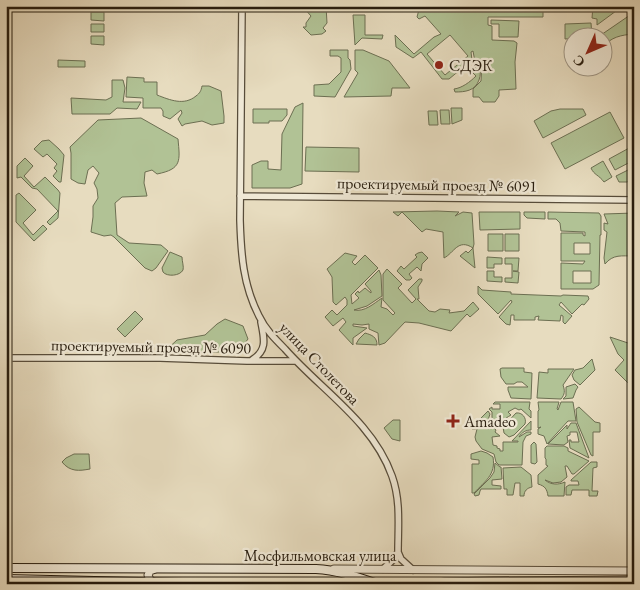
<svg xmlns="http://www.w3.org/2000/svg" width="640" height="590" viewBox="0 0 640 590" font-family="'EB Garamond',serif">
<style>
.green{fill:#b1c295;stroke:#6c6f52;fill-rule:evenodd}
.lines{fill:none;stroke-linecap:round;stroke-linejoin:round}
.minor-casing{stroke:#574c3a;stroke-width:8}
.tertiary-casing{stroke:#574c3a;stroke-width:9}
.secondary-casing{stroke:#271c0e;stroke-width:10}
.minor{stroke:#efe8d5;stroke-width:5.5}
.tertiary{stroke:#efe8d5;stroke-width:7}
.secondary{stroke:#efe8d5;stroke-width:8}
.poi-dot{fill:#8f2418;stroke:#efe8d5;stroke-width:2}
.labels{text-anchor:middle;stroke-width:4.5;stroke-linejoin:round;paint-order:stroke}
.poi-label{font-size:16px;fill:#271c0e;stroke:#efe8d5;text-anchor:start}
.street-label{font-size:16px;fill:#271c0e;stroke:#efe8d5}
</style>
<rect width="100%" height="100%" fill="#e7dcbf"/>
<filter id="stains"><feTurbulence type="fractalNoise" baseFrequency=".004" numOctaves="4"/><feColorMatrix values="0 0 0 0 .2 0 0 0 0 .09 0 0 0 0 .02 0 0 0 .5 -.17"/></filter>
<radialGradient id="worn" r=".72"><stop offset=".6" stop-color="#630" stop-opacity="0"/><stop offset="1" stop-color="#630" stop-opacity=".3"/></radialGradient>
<path class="green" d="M304 6H326L327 23 323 28 326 31 322 34 311 35 303 27H306V23L311 16 303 7Z
M420 6H543V17H488V25L492 26V40L514 41 517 43 515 62 516 89 499 90V96L495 102H483L479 97H473V89L481 81 482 62 481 63C480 68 481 76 479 80 475 91 465 92 455 92L454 89C462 88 470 82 476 76L473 73 472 70 476 67 473 51 471 52 472 60 449 79H442L421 52 413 58 396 47 395 35 414 54 434 37 441 34 425 16 419 19 417 17ZM450 35 468 56 445 75 427 54Z
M593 6H597L598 11H616L597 25V19L592 18Z
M91 12H104V21L91 20Z
M633 13 634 34C621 35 611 37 603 47L602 38 598 37Z
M353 15H365V35H383L382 39 362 38 355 45Z
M491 20 519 21 518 37H499V24H491Z
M591 23 592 37 565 39V24Z
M91 24H104V32H91Z
M91 36H104V45L91 44Z
M330 50H348V58L350 60 351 69 335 97 314 96V85L329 84 341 72V58L338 56H330Z
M355 50H363L389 61 410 88H392L391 96 344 97 358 73 355 70Z
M58 60 85 61V67H58Z
M127 77 144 78V82H157V95C170 100 184 106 196 96 200 93 201 91 202 86H209L221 91 224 116V123L212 125 202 121 185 124 182 126 178 119 182 113 181 110 170 119 163 116V111L161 108H143V98L126 97Z
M112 80H123L125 88 123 102H141L137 109 117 108 110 114H72L71 98 106 100 112 97Z
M303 103 302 184 290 188H252V165L261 161H268V169L281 170 282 134 295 107Z
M451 108H462V120L452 124Z
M253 109H287V115L282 121H269V123H253Z
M560 109H583L586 115 543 138 534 121 551 111Z
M440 110H449L450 124H441Z
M428 111H437L438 125H429Z
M610 112 624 138 565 169 551 143Z
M141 118 178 139C180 161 182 169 157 174L152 170 145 172 144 183 147 196 122 197 115 203 117 235 129 243 161 245 168 251 156 268 152 271 145 268 114 237 111 235 104 236 91 232 93 217V206L98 198 97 189 94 183 99 173 93 166 88 170 85 184 78 183 71 179V153L70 147 98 120Z
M49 140 59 149 64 155 61 182H59L53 176 57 171 54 168 57 164 47 154 43 157 34 149 42 141Z
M306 147 359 148V172L305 171Z
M631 147 634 153V160L615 170 609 159Z
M25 158 33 166 24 176 34 187 45 177 58 190 60 193 58 218 50 225 47 222 58 211 37 189 32 188 21 177 17 178V166Z
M603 161 612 177 604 182C599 175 594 175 591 168Z
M634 167V179L627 182H619L616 176Z
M19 193 36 210 23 223 33 235 43 225 47 229 34 241 16 222V195Z
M437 211 459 212 455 216 463 212 472 213 474 244 473 248 475 268 460 256 466 251 468 253 473 248C458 238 454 253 444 258L443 232 426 229 422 232 402 212 398 216 393 212Z
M479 212H520V229L480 230Z
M524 212H545V219L527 218 524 215Z
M548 212 599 213 601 216V235H600L599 285 593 289H561V263L583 264 585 261H561V233H583V235L585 236V232L561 231 560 223 556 219H548ZM574 243H590V254H574ZM573 271H591V283H573Z
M634 213V256C622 256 613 254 605 264L604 258 607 232 604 230V223L608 224 604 214Z
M488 234H503V251H488Z
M505 234H519V251H505Z
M170 252 182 257C182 261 184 267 183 270 180 276 167 277 163 272 163 271 162 269 162 268Z
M422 252 428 258 422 264 421 271 417 267 409 274 412 278 410 280H406L397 271 401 266 404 269 417 257 415 255 418 253Z
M345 253 357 256 352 262 355 265 365 255 378 268 351 295 352 304 359 298 355 294 358 291 359 293 365 288 371 293V291L365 284 379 270 381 275 382 296 367 306 354 310C365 312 373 304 382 298L381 307 387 309 393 315 395 313 383 300V274L387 269 402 284 398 288 412 303 416 299 408 290 419 279H422V281L418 287 419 299H417L429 311 435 312 440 309 450 310 449 313 464 311 473 302 479 309 470 317 467 314 451 331 419 323 405 322 385 343 379 345 378 333 369 329V324L362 325 353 324V326L367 328 353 338V345L339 330 346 322 343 318 333 326 325 317 332 310 337 315 347 305V300L345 297 336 305 333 302 332 277 327 269Z
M487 257 502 258V264H494V268H487Z
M505 258H519L518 271H513L519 272 518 283 505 282V278H512V264H505Z
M487 271H494V277H502V282L487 281Z
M478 286 482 290 511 292V294L561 296 563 295 588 296 589 299 584 305 582 304 572 314 561 302 559 305 572 316 565 324 563 322V316L561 315 560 321 538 320 539 316 535 317V320H514V315H511L510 325 506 324 499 317 512 302 511 300 498 314 478 294Z
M135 311 143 319 125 337 117 329Z
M225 319 243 326 248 339 238 352H164L177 340 205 335 217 324Z
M365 333C372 335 377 337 377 345L356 344 359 339Z
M610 337 634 345V357L632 360 634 362V389L615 370 624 360 618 354Z
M592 359 595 370 580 385 574 380 572 375 575 370 583 368Z
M502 368H524V372L532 373 531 399 511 398 508 390V387H528L522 382H517L514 384H506L501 377 500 369Z
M548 369H574L563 385C565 391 565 394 561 399L537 398 539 372 548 373Z
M575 384 578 387 576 390 573 398 563 399 566 396V387Z
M495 402H530L529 409 531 411V418L521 409 519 410 515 408 508 412 511 415C504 419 498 425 490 421L492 418V412L489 409 492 407V409H500V404H493Z
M538 402H559L557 409 558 410 561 402H573L576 421H568L547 444 544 436 538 434V429L541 427 538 428V411L539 410Z
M579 407 595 422 600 423V432H593V456L591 455 577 422 576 409Z
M488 411 490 414 488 420 479 424 476 429H472V427Z
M516 413C522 412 527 418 525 424L514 435 509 437 504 433 503 427Z
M393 420H400V441L392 439 384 428Z
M531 421V430C526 430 522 432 519 437L527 432H531V434L526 436 523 442 522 465H499L496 462 494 454 482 449 476 441 475 437 477 429 487 422 496 430 495 432 500 436 492 437 493 445 497 446V448L500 449V451H503V442H518V441H512Z
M571 423H576L589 458 570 448 569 440H571V442H579L577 432H570V435L567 436 568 442 564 445 548 444 567 425V429Z
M534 442 536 444 537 462 535 464 531 463V445Z
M547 446H564L568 448V451L589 461 574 474H572L567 466H565L567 477 561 482 553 483 545 480C551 485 558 485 565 482L564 496H548C547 489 545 486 538 484V475L548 466 546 465V459L545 458V448Z
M481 451 487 453 493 457C496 475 485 481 474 493H472V464H479V460L471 459V454Z
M74 454H89L90 469C79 471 70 472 62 462L66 458Z
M591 462H597V467L593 468 592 491H598L597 496H589V490H572L571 495H566V487L569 485H579L578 481H571V480Z
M495 463 500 467H501L502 479 492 480V485L501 486V489H481L480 491 479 495 475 496 474 494 490 478 494 472Z
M521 467 531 475 532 487C527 488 524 491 524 496H520V483H515L513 495H507V489H504L503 468Z"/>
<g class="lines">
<g class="minor-casing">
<path id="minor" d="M242 6 240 220C241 254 243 285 259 316 265 329 275 339 285 349 321 390 373 422 392 476 401 501 398 527 398 552L401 559 413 570
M240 196 634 200
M6 358H160L247 361H295
M252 360C268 350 264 338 261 322
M383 569 394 559 398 552"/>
</g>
<g class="tertiary-casing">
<path id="tertiary" d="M334 569 634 571
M154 582 150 580 148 575 150 571 155 569
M431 584 445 582 490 581 634 580"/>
</g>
<g class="secondary-casing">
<path id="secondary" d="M6 568 316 569C337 570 357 577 378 584
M6 579 227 584"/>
</g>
<use href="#minor" class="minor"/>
<use href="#tertiary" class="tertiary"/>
<use href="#secondary" class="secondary"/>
</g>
<g class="poi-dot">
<circle cx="439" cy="65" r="5"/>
<path d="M450.5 413.5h5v5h5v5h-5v5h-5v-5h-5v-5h5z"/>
</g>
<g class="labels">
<g class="poi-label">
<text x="449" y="71">СДЭК</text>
<text x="464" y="427">Amadeo</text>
</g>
<g class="street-label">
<text transform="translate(437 184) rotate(1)" y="6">проектируемый проезд № 6091</text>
<text transform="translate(151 346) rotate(1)" y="6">проектируемый проезд № 6090</text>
<text transform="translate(320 363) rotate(46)" y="6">улица Столетова</text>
<text x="320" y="561">Мосфильмовская улица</text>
</g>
</g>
<rect width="640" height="590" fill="none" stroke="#e7dcbf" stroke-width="25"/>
<rect x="8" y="8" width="625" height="575" fill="none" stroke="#271c0e" stroke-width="2.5"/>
<rect x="12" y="12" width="615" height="565" fill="none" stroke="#271c0e"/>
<g transform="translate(588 52) rotate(225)"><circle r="24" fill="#efe8d5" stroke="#9f9685"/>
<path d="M0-4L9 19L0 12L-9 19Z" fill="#8f2418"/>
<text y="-8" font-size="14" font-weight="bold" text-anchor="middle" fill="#271c0e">С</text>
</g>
<rect width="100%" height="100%" filter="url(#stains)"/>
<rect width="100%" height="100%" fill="url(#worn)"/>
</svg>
